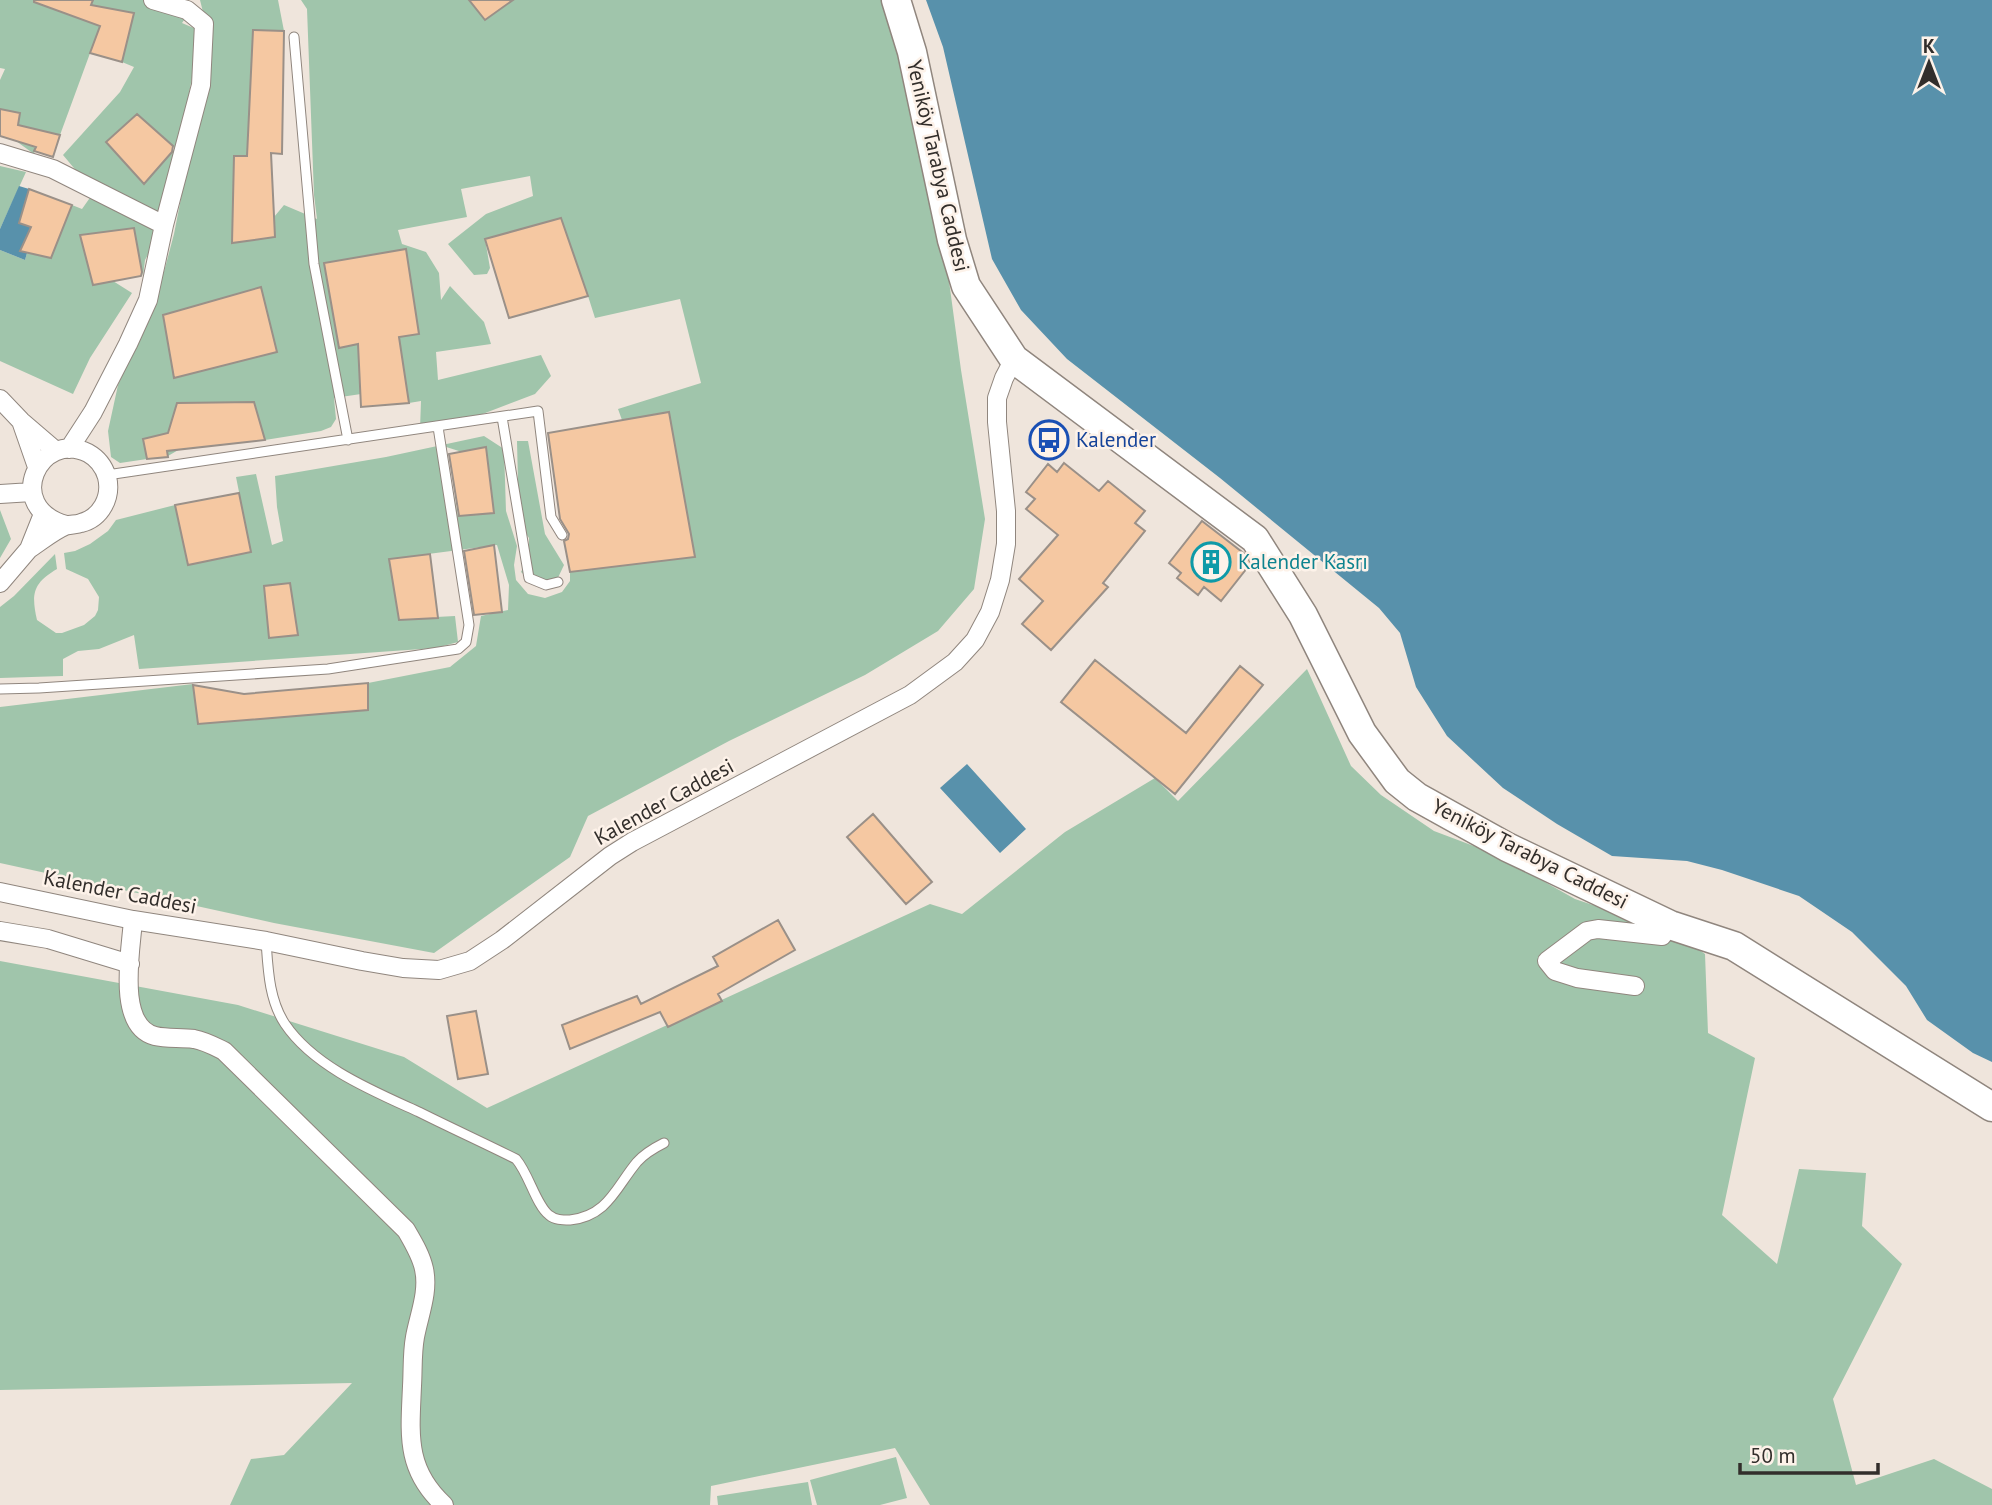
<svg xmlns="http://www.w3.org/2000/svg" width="1992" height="1505" viewBox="0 0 1992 1505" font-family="'PT Sans',sans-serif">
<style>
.green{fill:#a0c5ab;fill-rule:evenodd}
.water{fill:#5891ab}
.building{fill:#f5c8a2;stroke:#9a9088;stroke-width:2}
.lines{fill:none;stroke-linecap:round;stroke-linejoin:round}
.service-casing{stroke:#90867e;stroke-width:11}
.minor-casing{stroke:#90867e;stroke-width:20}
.primary-casing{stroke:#90867e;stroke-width:31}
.service{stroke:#fff;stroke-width:9}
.minor{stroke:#fff;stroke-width:18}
.primary{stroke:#fff;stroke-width:28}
.labels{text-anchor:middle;stroke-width:5;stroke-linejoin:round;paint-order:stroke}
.street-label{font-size:21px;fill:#322e2b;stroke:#fdf2e9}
.transit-label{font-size:21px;fill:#164399;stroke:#fdf2e9;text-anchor:start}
.culture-label{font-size:21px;fill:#0d838f;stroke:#fdf2e9;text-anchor:start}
</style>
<rect width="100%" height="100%" fill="#efe5dc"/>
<path class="green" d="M0 0H41L40 4 100 26 60 135 41 130 34 154 16 141 20 113 0 109V80L5 69 0 68Z
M93 0H145L189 13 182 23 196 29 193 72 184 121 175 148 151 249 145 260 143 276 134 228 80 236 93 285 113 281 132 293 90 358 73 394 0 361V250L25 260 27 253 51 258 72 205 82 209 94 192 63 155 120 92 134 67 122 62 134 13 91 5ZM137 114 175 148 144 183Z
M200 0H278L284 31 253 30 247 152V156L234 157 232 242 274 217 284 205 317 219 314 195 307 9 301 0H469L485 20 508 4 506 0H888L935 177 961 370 985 519 974 589 938 631 865 675 729 741 588 816 570 857 434 953 274 923 0 863V707L193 684 198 724 368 710V683L450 667 476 646 481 616 508 610 509 585 497 545 390 559 399 619 455 616 458 642 436 648 139 669 134 635 99 649 78 651 63 659V676L0 678V607L14 596 55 554 57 569C33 583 31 594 37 620L56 633H62L84 625 95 616 98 610 99 597 88 579 66 569 64 553 75 551 90 544 108 531 116 520 175 505 188 565 251 552 236 477 256 474 272 545 283 541 277 507 275 476 386 457 484 436 504 449 506 511 517 546 514 565 516 580 528 594 545 598 562 592 570 581V572L695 556 669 413 622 420 618 409 701 383 680 299 595 318 588 296 485 239 490 268 487 274 474 275 448 244 486 214 533 196 530 176 461 189 467 217 398 230 402 244 426 252 439 273 441 300 450 286 484 322 491 344 436 352 438 380 541 355 551 376 535 394 467 420 420 429 421 401 409 403 402 360 361 394 334 398 336 419 331 427 321 431 265 440 180 449 168 456 164 435 147 459 120 463 111 457 108 431 118 385 150 315 165 268 174 234 206 71 204 16ZM406 250 419 334 339 347 324 263ZM261 287 277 352 174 378 163 315ZM440 445 462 452 486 448 494 513 458 516 446 455ZM290 584 298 635 269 638 264 587Z
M0 166 26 172 0 229Z
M517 441H528L545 534 564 565 555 584 536 586 521 572 529 556V538L519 524Z
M0 510 11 539 0 558Z
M1307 669 1351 766 1381 795 1434 831 1495 854 1575 899 1676 933 1705 954 1708 1033 1755 1058 1722 1215 1777 1264 1799 1169 1866 1173 1862 1226 1902 1264 1833 1399 1856 1485 1934 1459 1992 1489V1505H930L895 1448 711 1486 710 1505H230L251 1459 284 1455 352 1383 0 1390V961L238 1005 404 1057 487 1108 930 904 962 914 1065 832 1155 778 1178 801Z
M896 1457 907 1498 880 1505H817L810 1480Z
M808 1482 812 1505H718L717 1496Z"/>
<path class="water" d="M926 0H1992V1062L1973 1053 1927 1020 1906 986 1852 932 1799 896 1722 870 1687 861 1612 856 1557 824 1503 788 1447 736 1416 687 1400 633 1379 608 1220 478 1067 359 1021 310 992 259 943 47Z
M19 186 29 189 19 223 31 227 20 250 27 253 25 260 0 250V229Z
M967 764 1026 829 1000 853 940 788Z"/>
<path class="building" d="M34 0H93L91 5 134 13 122 62 90 53 100 26 34 2Z
M469 0H513L485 20Z
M253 30 284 31 282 154 271 153 275 237 232 243 234 156H247Z
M0 109 20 113 18 125 60 135 53 157 34 151 36 147 0 136Z
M137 114 173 146 172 152 144 184 106 142Z
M29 189 72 205 51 258 20 251 31 227 19 223Z
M561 218 588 296 509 318 485 239Z
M134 228 142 272 141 276 93 285 80 235Z
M406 249 419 334 399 337 409 403 361 407 358 344 339 348 324 263Z
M261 287 277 352 174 378 163 315Z
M254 402 265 440 167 451 168 457 147 459 143 439 168 433 177 403Z
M669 412 695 557 570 572 564 541 568 539 569 534 560 519 548 433Z
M486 447 494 513 459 516 449 454Z
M1064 463 1099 491 1108 481 1145 511 1135 523 1145 531 1103 583 1108 587 1051 650 1022 624 1043 601 1019 579 1058 535 1026 509 1035 499 1026 492 1048 464 1057 472Z
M239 493 251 552 188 565 175 505Z
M1202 521 1246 555 1251 563 1221 601 1204 587 1198 595 1177 578 1181 573 1169 563Z
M494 545 502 612 474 615 464 551Z
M430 554 438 618 399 620 389 559Z
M290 583 298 635 269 638 264 586Z
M1095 660 1186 733 1240 666 1263 685 1175 794 1061 702Z
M368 683V710L198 724 193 685 244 694Z
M873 814 932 882 906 904 847 837Z
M778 920 795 950 718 994 722 1001 668 1027 660 1012 570 1049 562 1025 637 996 641 1004 718 966 713 957Z
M476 1011 488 1074 458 1079 447 1016Z"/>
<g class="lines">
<g class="service-casing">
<path id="service" d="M294 37 314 264 348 440
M502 417 529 578 546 585 558 582
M107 475 538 411 551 517 562 535
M0 689 39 688 328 669 458 649 466 642 469 625 438 427
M266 941C268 969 269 1000 285 1024 314 1067 373 1091 419 1112 451 1128 484 1143 516 1159 529 1174 536 1205 549 1215 555 1220 562 1220 570 1220 608 1216 616 1187 637 1162 645 1153 654 1148 664 1143"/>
</g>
<g class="minor-casing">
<path id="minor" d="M0 153 53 169 164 225
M0 399 21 421 56 451
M21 421 37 467
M69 449 93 412 128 344 148 300 164 225 201 85 204 24 187 10 153 0
M0 494 32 492
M29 549C40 542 53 531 65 526 70 524 76 525 81 523 101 518 112 497 107 477 104 467 97 458 88 453 40 429 2 507 66 525
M0 583 29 549 43 514
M0 892 133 920 266 941 362 961 403 968 439 970 470 961 502 940 610 856 632 842 910 695 955 662 975 640 990 612 1000 580 1006 544V511L997 422V398L1004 378 1014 359
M133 920C131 950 116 1026 155 1036 167 1039 181 1037 194 1039 205 1041 214 1046 224 1051L406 1230C413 1242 421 1255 424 1269 429 1292 419 1315 415 1337 412 1353 413 1370 412 1386 410 1434 405 1469 444 1505
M0 931 48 939 130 964
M1635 986 1577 978 1555 971 1547 961 1587 931 1598 929 1662 936 1670 925"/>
</g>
<g class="primary-casing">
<path id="primary" d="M896 0 912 52 952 240 966 286 1014 359 1255 539 1303 615 1362 733 1397 781 1417 797 1507 847 1670 925 1734 946 1992 1107"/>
</g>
<use href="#service" class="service"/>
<use href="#minor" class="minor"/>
<use href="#primary" class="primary"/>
</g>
<defs>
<g id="bus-ring" transform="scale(2.0125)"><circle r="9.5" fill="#fdf2e9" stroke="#1a4fb4" stroke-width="1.5"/><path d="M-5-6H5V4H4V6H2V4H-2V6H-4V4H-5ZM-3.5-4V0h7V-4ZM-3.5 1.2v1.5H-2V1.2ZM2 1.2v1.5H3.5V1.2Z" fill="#1a4fb4"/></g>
<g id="building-ring" transform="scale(2.0125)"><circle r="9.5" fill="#fdf2e9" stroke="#0f9aa8" stroke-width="1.5"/><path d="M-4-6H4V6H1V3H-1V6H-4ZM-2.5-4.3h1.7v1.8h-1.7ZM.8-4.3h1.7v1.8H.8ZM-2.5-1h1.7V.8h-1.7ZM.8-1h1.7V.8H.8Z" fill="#0f9aa8"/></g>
</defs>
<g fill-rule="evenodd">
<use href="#bus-ring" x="1049" y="440"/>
<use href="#building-ring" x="1211" y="562"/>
</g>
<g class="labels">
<g class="street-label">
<text transform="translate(938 166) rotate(77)" y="7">Yeniköy Tarabya Caddesi</text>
<text transform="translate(664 802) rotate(-29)" y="7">Kalender Caddesi</text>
<text transform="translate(1530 854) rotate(27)" y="7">Yeniköy Tarabya Caddesi</text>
<text transform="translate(120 892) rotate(11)" y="7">Kalender Caddesi</text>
</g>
<g class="transit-label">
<text x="1076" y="447">Kalender</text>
</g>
<g class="culture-label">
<text x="1238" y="569">Kalender Kasrı</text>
</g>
</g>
<g transform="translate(1929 63)" stroke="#fdf2e9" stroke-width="5" paint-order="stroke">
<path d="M0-5L12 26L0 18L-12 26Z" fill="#322e2b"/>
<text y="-10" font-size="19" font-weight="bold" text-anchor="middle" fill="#322e2b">K</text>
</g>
<path d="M1740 1463v10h138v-10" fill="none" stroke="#322e2b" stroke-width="3.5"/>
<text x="1750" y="1463" font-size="21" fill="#322e2b" stroke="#fdf2e9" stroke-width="5" paint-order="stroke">50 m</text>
</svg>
